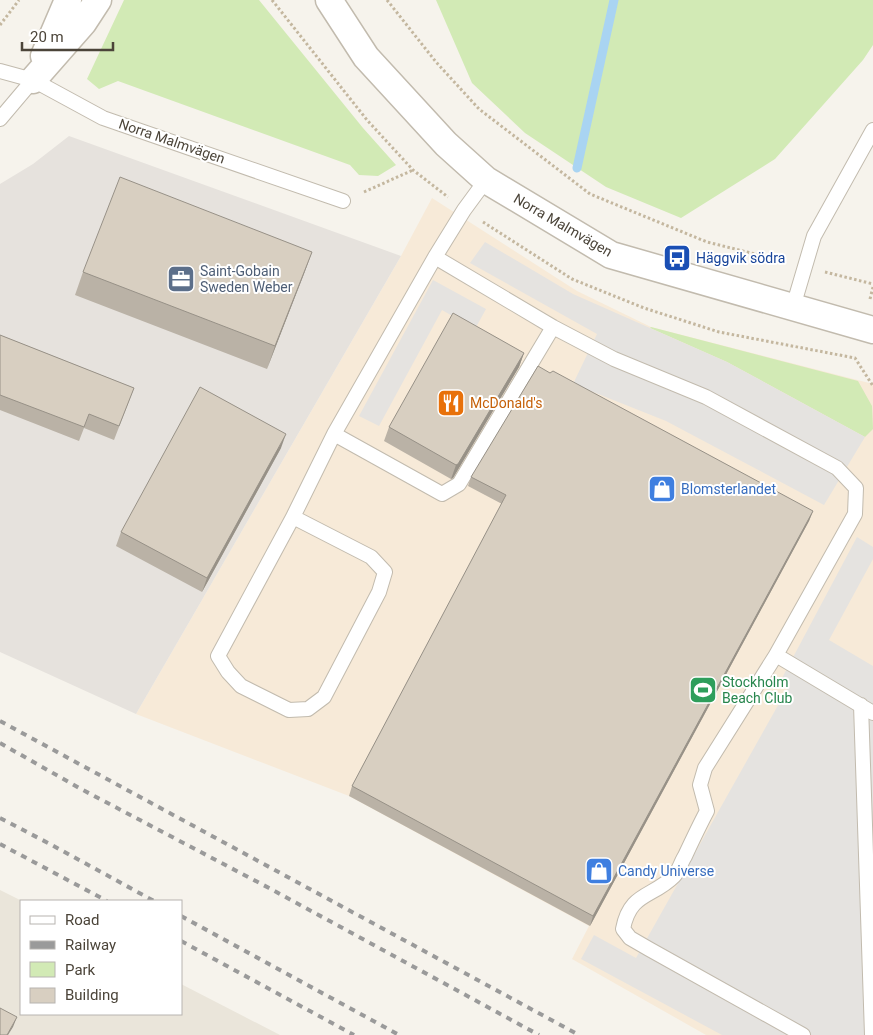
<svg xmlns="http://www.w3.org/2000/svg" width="873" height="1035" viewBox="0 0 873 1035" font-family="Roboto,sans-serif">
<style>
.residential{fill:#eae5da}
.commercial{fill:#f7ead8}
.industrial{fill:#e6e2dd}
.green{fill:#d2eab5}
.parking{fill:#e5e3e0}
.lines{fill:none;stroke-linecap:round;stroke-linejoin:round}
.stream{stroke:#a9d4f2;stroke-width:9}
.service-casing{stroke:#c2bbae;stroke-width:16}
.minor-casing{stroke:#c2bbae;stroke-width:29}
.path{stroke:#c4b79f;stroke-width:3;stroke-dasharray:2.5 2.5;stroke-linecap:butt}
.service{stroke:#fff;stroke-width:14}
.minor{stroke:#fff;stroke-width:26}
.rail{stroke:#9a9a9a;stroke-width:4;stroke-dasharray:6 6;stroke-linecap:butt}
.wall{fill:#bab2a6}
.shaded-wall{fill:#979187}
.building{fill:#d8cfc1;stroke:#979187}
.labels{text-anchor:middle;stroke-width:4;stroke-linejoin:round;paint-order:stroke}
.street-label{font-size:14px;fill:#4b4439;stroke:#fff}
.transit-label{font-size:14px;fill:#164399;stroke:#fff;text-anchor:start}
.service-label{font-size:14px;fill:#4e5e75;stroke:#fff;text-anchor:start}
.food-label{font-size:14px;fill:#c56008;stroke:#fff;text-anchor:start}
.shop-label{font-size:14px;fill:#366cbe;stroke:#fff;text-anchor:start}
.leisure-label{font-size:14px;fill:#27864d;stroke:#fff;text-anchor:start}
</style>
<rect width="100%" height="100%" fill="#f6f3ec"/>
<path class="residential" d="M0 890 22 901 21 1014H181V984L280 1035H0Z"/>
<path class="commercial" d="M432 198 577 291 651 327 873 384V1035H706L572 959 589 926 349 796 136 714 401 256Z"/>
<path class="industrial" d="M69 136 401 256 136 714 0 652V184L33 164Z"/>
<path class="green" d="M124 0H259L363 128 396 165 378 176 359 175 350 165 118 81 99 89 87 79Z
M436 0H873V45L863 60 775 159 681 218 606 187 525 133 472 83Z
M651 327 858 381 872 406 873 429 865 437 727 362 650 328Z"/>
<path class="parking" d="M485 242 573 294 727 362 865 437 824 505 666 421 573 384 597 334 470 263Z
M433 280 486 309 475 329 442 310 379 426 359 416Z
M857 537 873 547V559L829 640 873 666V1035H722L581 959 594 935 636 958 790 684 782 678Z"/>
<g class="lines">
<path class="stream" d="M577 168 614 0"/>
<g class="service-casing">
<path id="service" d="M0 71 33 80 103 118 343 201
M0 119 33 80
M435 257 553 327 614 359 706 397 837 468 856 488 855 514 776 655 873 713
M793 307 814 236 873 130
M334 434 442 494 459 484 553 327
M293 517 371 557 385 572 379 592 324 697 308 709 289 710 241 686 228 672 218 656 293 517 334 434 435 257 464 210 486 180
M776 655 705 768 700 785 707 811C699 826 692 841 685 856 681 862 679 871 674 876 652 898 630 892 623 929L630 938 649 949 803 1035
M861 705 872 1035"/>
</g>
<g class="minor-casing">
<path id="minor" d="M329 0 366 57 446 144 486 180 611 255 873 330
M44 56 68 0
M33 80 83 23 98 0"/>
</g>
<path class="path" d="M272 0 367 120 413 170 448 197
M387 0 436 62 479 109 590 194 707 242 783 261
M0 25 19 0
M364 192 413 170
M483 222 572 279 644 308 719 332 855 358 873 386
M825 272 873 284
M870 299 873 287"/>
<use href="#service" class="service"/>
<use href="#minor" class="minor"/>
<path class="rail" d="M0 721 579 1035
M0 743 81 789 269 888 539 1035
M0 818 50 844 154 901
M0 844 107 901
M181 916 399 1035
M181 941 354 1035"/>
</g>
<path class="wall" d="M312 252 267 369 75 295 83 272Z
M0 335 134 388 114 440 84 428 79 441 0 410Z
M524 353 519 367 453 478 451 479 384 441 389 427Z
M281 448 202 592 116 546 121 532Z
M471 477 813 511 809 521 590 926 349 796 352 786 502 504 468 486Z"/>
<path class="shaded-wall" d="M312 252 304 274 267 369 275 346Z
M524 353 519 367 453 478 451 479 456 465Z
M286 434 281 448 202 592 207 578Z
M813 511 809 521 590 926 593 916Z
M17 1017 13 1027 8 1035H7Z"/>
<path class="building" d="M120 177 312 252 275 346 83 272Z
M453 313 524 353 458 464 456 465 389 427Z
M0 335 134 388 119 426 89 414 84 427 0 395Z
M538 366 550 373 553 371 813 511 593 916 352 786 506 495 471 477Z
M200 387 286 434 207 578 121 532Z
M0 1008 17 1017 7 1035H0Z"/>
<defs>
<g id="bus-square" transform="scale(1.4375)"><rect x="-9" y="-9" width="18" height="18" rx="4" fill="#1a4fb4" stroke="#fff"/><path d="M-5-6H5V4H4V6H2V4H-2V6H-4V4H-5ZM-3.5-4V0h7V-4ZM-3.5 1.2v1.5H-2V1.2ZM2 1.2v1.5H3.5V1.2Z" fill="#fff"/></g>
<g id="office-square" transform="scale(1.4375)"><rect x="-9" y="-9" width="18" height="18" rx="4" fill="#5c6f8a" stroke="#fff"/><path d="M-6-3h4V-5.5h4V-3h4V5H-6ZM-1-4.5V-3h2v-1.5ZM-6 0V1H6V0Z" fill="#fff"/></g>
<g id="restaurant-square" transform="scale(1.4375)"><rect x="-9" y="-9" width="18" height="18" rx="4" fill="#e8710a" stroke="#fff"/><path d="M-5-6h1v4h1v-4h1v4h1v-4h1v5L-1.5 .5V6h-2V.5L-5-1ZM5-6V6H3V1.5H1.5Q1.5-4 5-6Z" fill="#fff"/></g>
<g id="shop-square" transform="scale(1.4375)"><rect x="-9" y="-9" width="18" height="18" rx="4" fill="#3f7fe0" stroke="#fff"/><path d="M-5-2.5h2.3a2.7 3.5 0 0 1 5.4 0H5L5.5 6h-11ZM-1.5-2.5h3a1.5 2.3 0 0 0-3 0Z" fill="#fff"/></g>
<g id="stadium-square" transform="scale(1.4375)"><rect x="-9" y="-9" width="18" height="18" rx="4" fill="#2e9e5b" stroke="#fff"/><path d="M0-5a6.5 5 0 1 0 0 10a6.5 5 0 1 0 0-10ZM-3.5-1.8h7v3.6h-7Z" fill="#fff"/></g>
</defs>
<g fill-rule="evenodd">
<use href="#bus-square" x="677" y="258"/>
<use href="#office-square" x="181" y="279"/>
<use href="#restaurant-square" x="451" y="403"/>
<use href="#shop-square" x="662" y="489"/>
<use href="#stadium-square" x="703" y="690"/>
<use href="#shop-square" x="599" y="871"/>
</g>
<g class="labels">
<g class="street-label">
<text transform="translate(172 141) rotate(19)" y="5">Norra Malmvägen</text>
<text transform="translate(563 225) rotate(30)" y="5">Norra Malmvägen</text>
</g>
<g class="transit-label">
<text x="696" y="263">Häggvik södra</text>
</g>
<g class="service-label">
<text x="200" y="276">Saint-Gobain<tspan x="200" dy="16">Sweden Weber</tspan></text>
</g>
<g class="food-label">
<text x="470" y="408">McDonald's</text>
</g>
<g class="shop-label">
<text x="681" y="494">Blomsterlandet</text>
<text x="618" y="876">Candy Universe</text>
</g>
<g class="leisure-label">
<text x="722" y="687">Stockholm<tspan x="722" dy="16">Beach Club</tspan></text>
</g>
</g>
<rect x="20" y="900" width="162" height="115" fill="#ffffff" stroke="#b7b4b0"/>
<rect x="30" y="916" width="25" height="8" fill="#ffffff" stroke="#b7b4b0"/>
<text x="65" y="925" font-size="15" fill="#4b4439">Road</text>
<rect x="30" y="941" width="25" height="8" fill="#9a9a9a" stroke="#b7b4b0"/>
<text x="65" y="950" font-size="15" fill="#4b4439">Railway</text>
<rect x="30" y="962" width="25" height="15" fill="#d2eab5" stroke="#b7b4b0"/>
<text x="65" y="975" font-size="15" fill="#4b4439">Park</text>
<rect x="30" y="988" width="25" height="15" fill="#d8cfc1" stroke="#b7b4b0"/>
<text x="65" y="1000" font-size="15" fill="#4b4439">Building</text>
<path d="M22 42v8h91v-8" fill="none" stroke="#4b4439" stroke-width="2.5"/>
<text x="30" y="42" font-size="15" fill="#4b4439" stroke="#ffffff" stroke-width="4" paint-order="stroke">20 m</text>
</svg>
